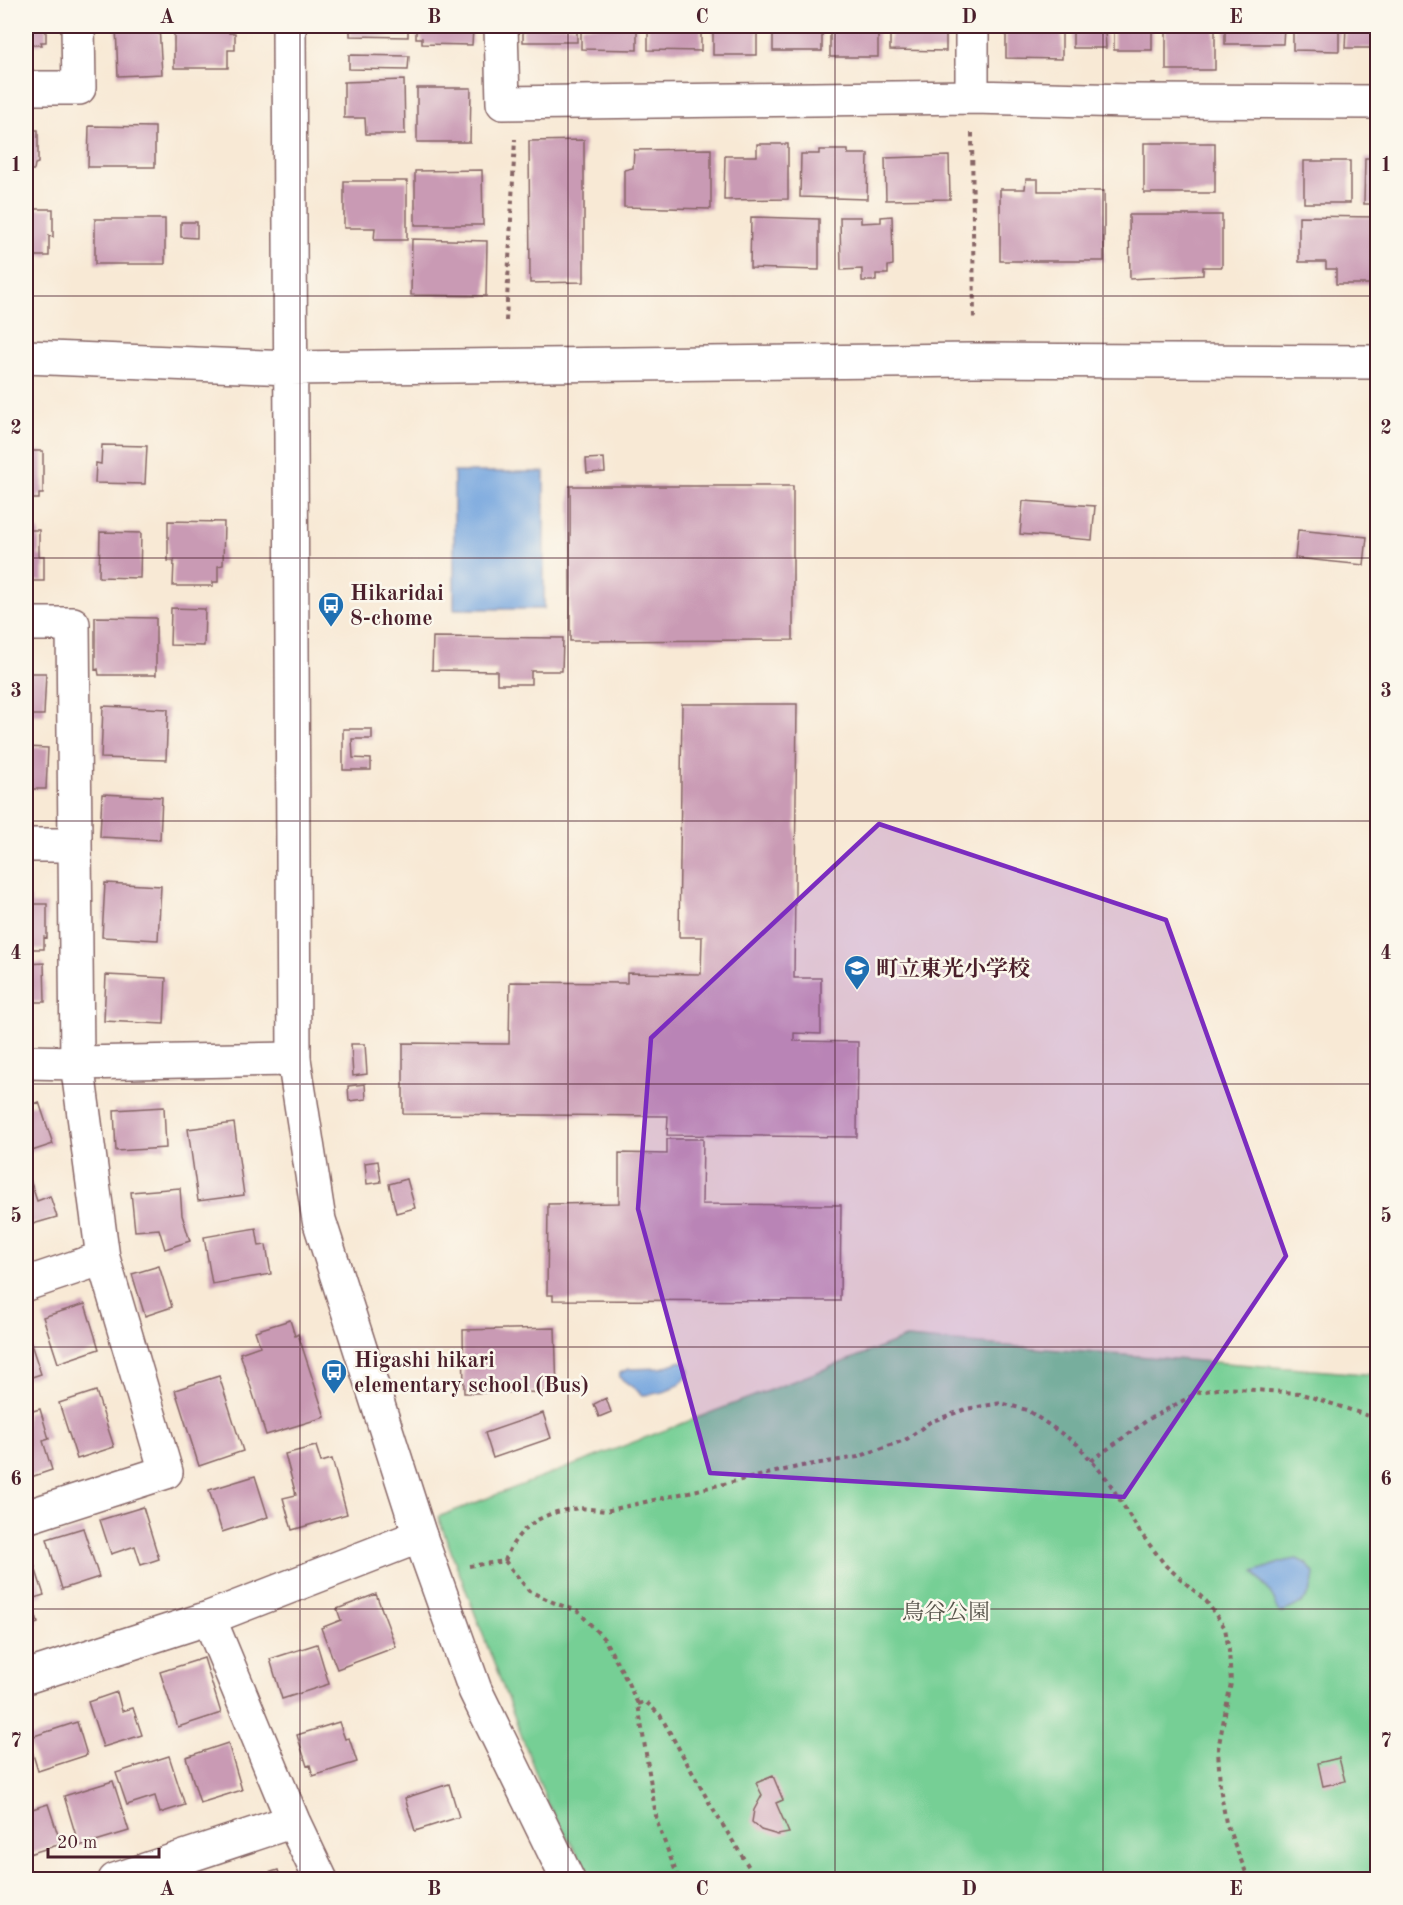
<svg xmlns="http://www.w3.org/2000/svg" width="1403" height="1905" viewBox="0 0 1403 1905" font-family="'Old Standard TT','Noto Serif JP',serif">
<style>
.green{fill:#76cf95;stroke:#607760;stroke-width:1.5}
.water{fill:#74a5de;stroke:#5f6284;stroke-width:1.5}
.building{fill:#c99ab4}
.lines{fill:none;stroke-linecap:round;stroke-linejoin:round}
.street-casing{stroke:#876666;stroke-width:36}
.secondary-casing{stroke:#876666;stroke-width:36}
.path{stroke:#876666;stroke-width:4;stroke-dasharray:4.5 4.5;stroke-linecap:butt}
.street{stroke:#fff;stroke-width:33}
.secondary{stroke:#fff;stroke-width:33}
.marked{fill:#7b2cbf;fill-opacity:0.2;stroke:#7b2cbf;stroke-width:4.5;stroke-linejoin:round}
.grid{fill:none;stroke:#4a1f2b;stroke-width:1.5;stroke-opacity:0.55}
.labels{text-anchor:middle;stroke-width:5;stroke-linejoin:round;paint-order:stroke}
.poi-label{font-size:22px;font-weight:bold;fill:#4a1f2b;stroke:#fbf7ec;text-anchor:start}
.park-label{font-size:22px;fill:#57544b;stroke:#fbf7ec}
.neatline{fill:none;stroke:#4a1f2b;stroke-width:2}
.grid-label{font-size:20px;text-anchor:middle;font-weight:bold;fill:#4a1f2b}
</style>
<rect width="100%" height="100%" fill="#fbf7ec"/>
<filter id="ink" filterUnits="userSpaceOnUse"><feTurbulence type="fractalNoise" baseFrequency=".0167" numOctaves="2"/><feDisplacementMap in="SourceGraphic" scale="12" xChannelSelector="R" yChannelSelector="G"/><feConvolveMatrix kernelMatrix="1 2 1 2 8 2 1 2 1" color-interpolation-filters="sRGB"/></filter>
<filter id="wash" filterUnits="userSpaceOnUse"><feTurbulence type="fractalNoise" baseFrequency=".008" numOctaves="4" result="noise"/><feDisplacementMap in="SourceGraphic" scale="24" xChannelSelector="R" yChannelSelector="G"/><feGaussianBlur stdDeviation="1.35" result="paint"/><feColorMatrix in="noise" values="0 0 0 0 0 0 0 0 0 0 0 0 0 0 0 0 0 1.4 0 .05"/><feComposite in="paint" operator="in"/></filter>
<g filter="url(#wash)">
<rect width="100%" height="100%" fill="#f8e9d5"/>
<path class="green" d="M906 1338 1377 1375V1879H592L548 1805 438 1517Z"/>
<path class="water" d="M454 472H544V609H454Z
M681 1361 686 1363 690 1371C682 1389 661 1394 643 1395L619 1377 620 1373 628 1369 661 1368Z
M1297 1559 1307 1564 1314 1573C1312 1600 1303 1604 1280 1613L1270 1592 1254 1572 1285 1561Z"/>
<g id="blocks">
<path class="building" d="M26 26H46V42H41L42 45H26Z
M116 26H159L162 74 118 76Z
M174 26H229V33H235V50H228V68H174Z
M350 26H408V37L350 36Z
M416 26H469V28L473 29 472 45 422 44V38H416Z
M523 26H577V42H523Z
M581 26H637V50L581 49Z
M648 26H701V51L648 50Z
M713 26H757V55H713Z
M773 26H822V51H773Z
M830 26H878V57H830Z
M890 26H946V51L890 50Z
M1006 26H1062V59L1006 58Z
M1073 26H1152V50H1114V30L1105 31 1106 48H1073Z
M1166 26H1215V70H1166Z
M1225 26H1284L1283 44H1225Z
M1293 26H1339V51L1293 50Z
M1346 26H1378V51H1371V48H1345Z
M349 55 409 56 408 70 349 69Z
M404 80 405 134H366L365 118H344V82Z
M417 88H471L470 142H417Z
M89 126 155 127V167H88Z
M26 130H38V163L35 164 34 170H26Z
M584 140V282L530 283 529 141Z
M1144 143H1215V193H1144Z
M757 144H788V199L724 200 725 156H757Z
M711 149V209L624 207V170L633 168 634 150Z
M819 150H848V154H868L867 199 800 197 801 154H819Z
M949 156 950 199 886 200 885 158Z
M1365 158H1378V204H1364Z
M1304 161H1350V203H1304Z
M482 170 483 225H415V171Z
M1026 179H1038V191H1104V261H1000V189H1025Z
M344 181H407V240H374L375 228H344Z
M26 209H53V237L49 236V256H26Z
M1129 215H1222V267H1203V275L1130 279Z
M892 216 893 265 888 266V274H876V281H862V269L841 270 840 217H861V223L881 222V217Z
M1299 216 1378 217V277H1373V284H1336V269H1326V262H1299Z
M751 217 819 219V270L750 268Z
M95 219H165V264H95Z
M181 222H197V238L181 237Z
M412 239 487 241 486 296 411 295Z
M102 445 147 446 145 484 95 483 96 463 101 464Z
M26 451H43V494H39V499H26Z
M604 458 605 472 587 473 586 459Z
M570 486H793V640L570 641Z
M1023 501 1095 506 1092 540 1020 534Z
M168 521 224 522 223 565 218 566V582H213V586H173L174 561H168Z
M26 530H39V556H44V581H26Z
M1298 530 1367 537 1364 565 1295 558Z
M100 532 141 533 140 578 99 577Z
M171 608 205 609 204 646 170 645Z
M95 617 156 618V675H99L98 669 95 670Z
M433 637 563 638 562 671H531V684H497V671L432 670Z
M26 673H46L44 715H26Z
M682 704H797L794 978H821V1034L794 1033V1041L858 1042 857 1137 667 1135 668 1116 403 1114V1043L509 1044 510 982 627 983V973L701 974 702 937H679Z
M103 706 168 709 166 760 101 758Z
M343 729H372V739H352L353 758 371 759V770H343Z
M26 747 48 748 46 789H26Z
M102 794 162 797 160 840 100 837Z
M105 883 161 886 158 940 102 937Z
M26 898H31V904H47V938L44 937V949H26Z
M44 963 45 1002H26V964Z
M106 975 166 978 164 1024 104 1021Z
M351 1044H365L367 1074 353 1076Z
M365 1084 366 1099 349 1101 348 1086Z
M39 1102 53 1144 26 1153V1107Z
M164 1107 166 1148 116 1151 114 1110Z
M234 1123 244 1195 198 1201 188 1129Z
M667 1139H703L702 1204 841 1205 840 1301 553 1300V1295H547L548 1204 619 1203V1153L667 1154Z
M378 1161 381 1182 367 1184 365 1163Z
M407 1179 415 1208 396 1213 389 1184Z
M30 1180 37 1201 50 1196 57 1217 26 1226V1182Z
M180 1188 182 1215 190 1241 165 1249 159 1229 135 1231 131 1192Z
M256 1228 259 1246 266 1245 271 1274 212 1284 204 1237Z
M159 1266 172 1307 145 1316 132 1274Z
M85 1304 99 1349 58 1363 43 1317Z
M290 1320 295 1336 298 1334 325 1417 266 1435 240 1353 260 1346 255 1331Z
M555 1328 557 1392 464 1393 463 1330Z
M26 1329 41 1374 26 1379Z
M219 1376 243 1451 199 1466 175 1390Z
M96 1391 114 1447 77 1459 59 1403Z
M606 1398 611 1412 599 1417 594 1404Z
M40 1409 49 1439 43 1441 52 1470 28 1478 26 1470V1413Z
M543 1413 551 1438 493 1458 485 1433Z
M316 1446 321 1462 332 1459 347 1514 292 1530 283 1498 296 1495 285 1454Z
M255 1476 268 1517 222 1532 209 1490Z
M143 1507 159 1559 141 1565 135 1546 111 1554 100 1520Z
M83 1528 99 1577 62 1589 47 1539Z
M28 1546 44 1595 31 1599 38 1623 26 1627V1547Z
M376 1594 396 1647 337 1669 321 1628 341 1620 337 1609Z
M317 1644 329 1684 282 1699 270 1659Z
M204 1658 221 1713 178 1727 160 1672Z
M117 1692 122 1711 133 1708 142 1735 103 1747 88 1702Z
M77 1722 87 1755 38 1771 28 1738Z
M339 1722 345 1739 349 1738 357 1762 313 1776 310 1765 307 1766 297 1735Z
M228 1743 242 1790 200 1803 186 1757Z
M169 1756 185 1805 160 1813 155 1796 127 1805 116 1773Z
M1339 1758 1345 1781 1323 1786 1318 1763Z
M773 1776 783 1800 776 1803 789 1833 778 1835 761 1830 752 1822 754 1810 762 1795 756 1783Z
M113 1781 129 1831 79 1846 64 1796Z
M449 1784 459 1817 415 1831 405 1798Z
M48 1804 61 1844 26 1855V1811Z
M278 1870 281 1880H248V1879Z"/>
</g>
</g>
<g filter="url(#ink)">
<use href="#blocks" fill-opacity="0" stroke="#876666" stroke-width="1.5"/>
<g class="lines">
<g class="street-casing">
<path id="street" d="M501 26 503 103 972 97 1129 101 1378 102
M26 88H79L78 26
M972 97V26
M26 624H73L77 1063 103 1258 166 1472 26 1517
M26 845H75
M26 1062 77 1063 294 1059
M26 1284 103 1258
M209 1618 293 1821 321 1880
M26 1677 209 1618 420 1536
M115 1880 293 1821"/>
</g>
<g class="secondary-casing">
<path id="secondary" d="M289 26 294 1059 319 1220 420 1536 475 1690 568 1880
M26 357 290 368 974 360 1378 362"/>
</g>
<path class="path" d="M972 133 974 321
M506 321 515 139
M1091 1461 1149 1419 1199 1392 1224 1388 1299 1393 1378 1419
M505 1561C515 1530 540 1513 572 1509 583 1507 595 1510 606 1511L802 1466 858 1457 907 1439 930 1422 966 1409 1001 1403 1027 1410 1077 1444 1107 1479 1139 1531 1166 1566 1206 1601 1225 1628 1229 1651 1231 1683 1218 1749 1220 1787 1226 1823 1249 1880
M469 1566 505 1561 529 1591 557 1604 578 1611 604 1639 622 1671 638 1704 657 1822 679 1880
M638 1704 646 1702 660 1715 714 1811 757 1880"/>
<use href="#street" class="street"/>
<use href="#secondary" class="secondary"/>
</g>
</g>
<path class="marked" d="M879 824 1166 920 1286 1256 1124 1497 710 1473 638 1209 651 1038Z"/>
<path class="grid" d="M300 26V1880M568 26V1880M835 26V1880M1103 26V1880M26 296H1378M26 558H1378M26 821H1378M26 1084H1378M26 1347H1378M26 1609H1378"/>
<defs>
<g id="bus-pin" transform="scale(1.35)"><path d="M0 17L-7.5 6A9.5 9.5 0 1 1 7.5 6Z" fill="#1f6fb2" stroke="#fbf7ec"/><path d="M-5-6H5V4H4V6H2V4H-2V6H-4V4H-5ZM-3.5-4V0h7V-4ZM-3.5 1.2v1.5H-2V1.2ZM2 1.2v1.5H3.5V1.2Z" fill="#fff"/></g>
<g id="school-pin" transform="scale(1.35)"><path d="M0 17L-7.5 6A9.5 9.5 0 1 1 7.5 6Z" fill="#1f6fb2" stroke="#fbf7ec"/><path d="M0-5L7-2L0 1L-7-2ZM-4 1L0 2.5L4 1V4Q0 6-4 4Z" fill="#fff"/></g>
</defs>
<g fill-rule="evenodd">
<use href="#bus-pin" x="331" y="605"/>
<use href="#school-pin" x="857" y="968"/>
<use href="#bus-pin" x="334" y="1372"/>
</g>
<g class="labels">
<g class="poi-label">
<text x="350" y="600">Hikaridai<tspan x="350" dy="25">8-chome</tspan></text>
<text x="876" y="976">町立東光小学校</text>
<text x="354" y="1367">Higashi hikari<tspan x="354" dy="25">elementary school (Bus)</tspan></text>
</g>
<g class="park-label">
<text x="946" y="1619">鳥谷公園</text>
</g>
</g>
<rect width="1403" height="1905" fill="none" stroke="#fbf7ec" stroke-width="66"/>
<path d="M48 1848v9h111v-9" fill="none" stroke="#4a1f2b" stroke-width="3"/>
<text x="57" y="1848" font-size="18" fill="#4a1f2b" stroke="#fbf7ec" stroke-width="4.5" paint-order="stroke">20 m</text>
<rect x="33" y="33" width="1337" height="1839" class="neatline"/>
<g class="grid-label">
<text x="167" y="23">A</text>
<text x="434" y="23">B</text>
<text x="702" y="23">C</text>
<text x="969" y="23">D</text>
<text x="1236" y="23">E</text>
<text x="16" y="171">1</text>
<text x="1386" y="171">1</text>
<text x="16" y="434">2</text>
<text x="1386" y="434">2</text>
<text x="16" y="697">3</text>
<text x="1386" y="697">3</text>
<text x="16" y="959">4</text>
<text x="1386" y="959">4</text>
<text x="16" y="1222">5</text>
<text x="1386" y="1222">5</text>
<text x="16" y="1485">6</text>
<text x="1386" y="1485">6</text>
<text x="16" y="1747">7</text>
<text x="1386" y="1747">7</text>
<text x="167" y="1895">A</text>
<text x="434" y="1895">B</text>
<text x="702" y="1895">C</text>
<text x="969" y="1895">D</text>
<text x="1236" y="1895">E</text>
</g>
</svg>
